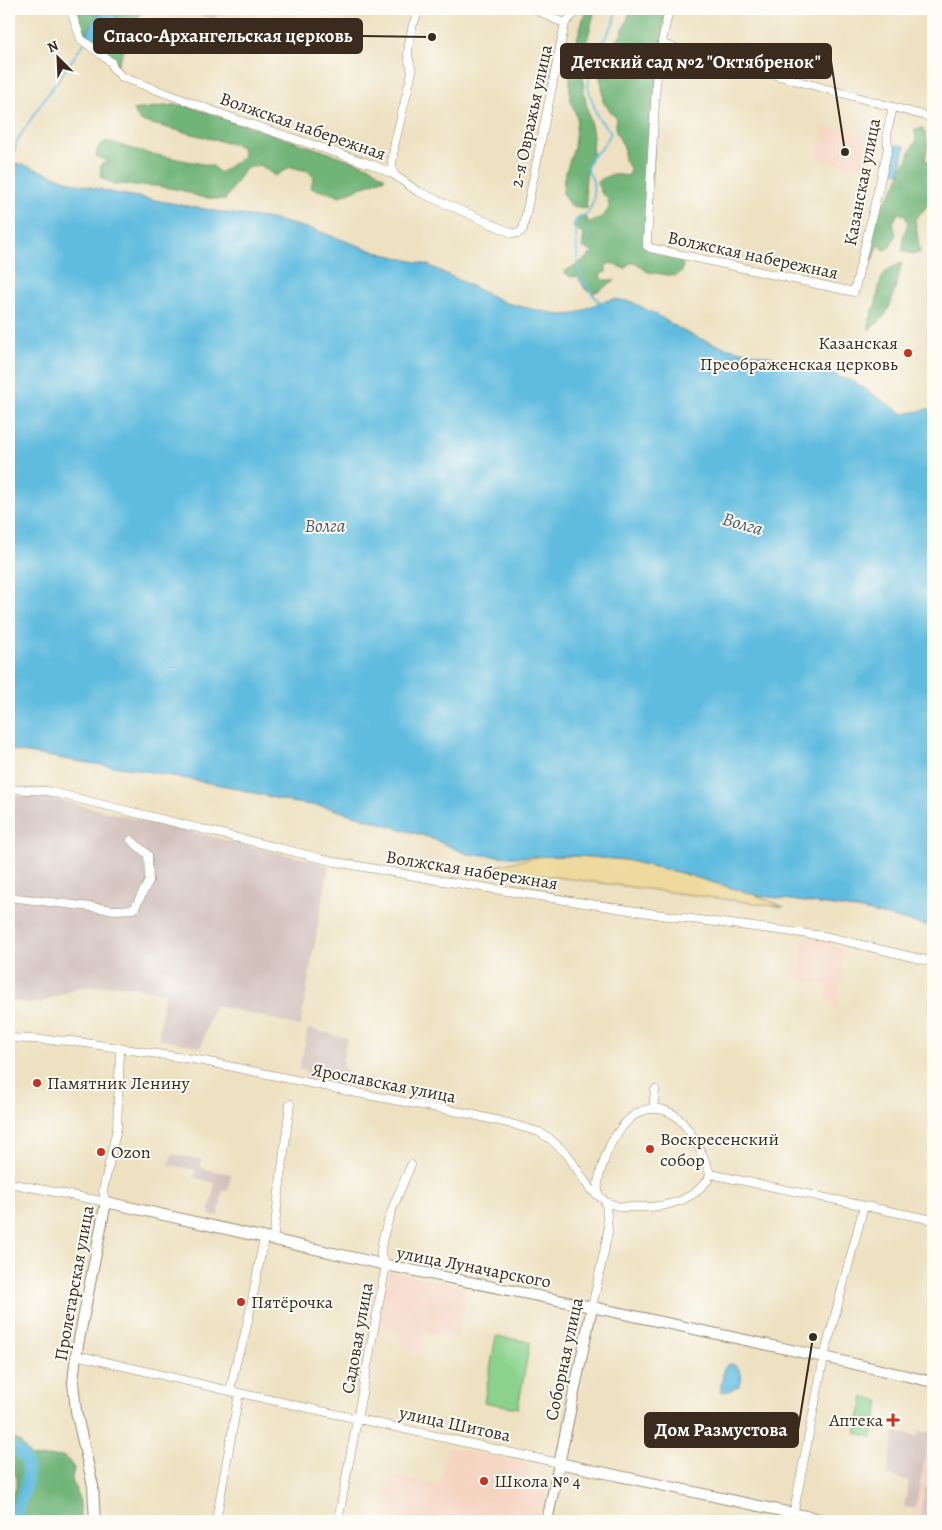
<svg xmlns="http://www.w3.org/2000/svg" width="942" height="1530" viewBox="0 0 942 1530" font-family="Alegreya,serif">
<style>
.built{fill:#f5d3c1}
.industrial{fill:#d1c0bc}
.green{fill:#8ad28d;stroke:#627e56}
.forest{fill:#6fb478;stroke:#556f4b}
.sand{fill:#eeda9e;stroke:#94825e}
.water{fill:#61bcdf;stroke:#4e737e}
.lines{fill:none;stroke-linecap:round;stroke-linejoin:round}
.stream{stroke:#61bcdf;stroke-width:2}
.river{stroke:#61bcdf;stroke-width:12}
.minor-casing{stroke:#948670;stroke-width:9}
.tertiary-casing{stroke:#948670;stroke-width:12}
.minor{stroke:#fff;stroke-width:8}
.tertiary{stroke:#fff;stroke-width:10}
.poi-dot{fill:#c8321e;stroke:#fdfcf7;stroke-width:2}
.labels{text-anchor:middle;stroke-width:4;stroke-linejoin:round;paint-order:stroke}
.street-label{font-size:18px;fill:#3b2a1e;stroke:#fdfcf7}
.poi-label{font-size:18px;fill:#3b2a1e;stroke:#fdfcf7;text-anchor:start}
.water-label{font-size:19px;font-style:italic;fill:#485d62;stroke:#fdfcf7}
.leader{fill:none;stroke:#3b2a1e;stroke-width:2}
.callout-dot{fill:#3b2a1e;stroke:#fdfcf7;stroke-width:2}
.callout{fill:#3b2a1e;stroke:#3b2a1e;stroke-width:2}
.callout-label{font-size:19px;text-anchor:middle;font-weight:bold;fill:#fff}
</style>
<rect width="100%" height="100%" fill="#fdfcf7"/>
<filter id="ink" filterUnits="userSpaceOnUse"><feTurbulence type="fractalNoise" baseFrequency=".02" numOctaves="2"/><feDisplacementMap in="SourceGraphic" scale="10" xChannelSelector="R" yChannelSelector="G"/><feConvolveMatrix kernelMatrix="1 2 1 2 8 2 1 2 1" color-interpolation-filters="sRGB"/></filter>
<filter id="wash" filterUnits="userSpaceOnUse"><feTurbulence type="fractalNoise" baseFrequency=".0096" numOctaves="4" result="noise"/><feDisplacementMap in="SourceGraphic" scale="20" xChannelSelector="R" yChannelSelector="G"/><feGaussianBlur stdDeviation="1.12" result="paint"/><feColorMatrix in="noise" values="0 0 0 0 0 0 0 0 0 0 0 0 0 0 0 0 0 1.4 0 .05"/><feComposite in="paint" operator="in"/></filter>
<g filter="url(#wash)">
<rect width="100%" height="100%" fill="#ede1c1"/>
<path class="built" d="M823 127 852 132 856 135 859 131 875 132 870 169 817 160Z
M804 938 836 942V945L844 947 837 1012 826 997 828 984 799 980Z
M389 1271 467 1287 458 1337 425 1333 422 1352 400 1345 401 1332 379 1327Z
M928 1443 933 1444V1521H911L914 1509H915Z
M448 1448 530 1464 525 1489 546 1493 540 1521H381L390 1476 440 1486Z"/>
<path class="industrial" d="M189 9H220L215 21 188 10Z
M9 795 46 797 329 865 300 1026 214 1005 201 1047 158 1039 165 993 118 985 76 988 38 1004 9 1000Z
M308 1029 347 1038 343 1059 344 1068 353 1078 367 1084 365 1091 305 1080 307 1071 299 1069Z
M172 1154 202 1160 200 1168 231 1174 228 1190H223L218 1216 209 1215 215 1183 194 1178 196 1170 169 1165Z
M919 1431 933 1433V1444L928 1443 915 1509 904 1507 909 1481 887 1475 895 1432 918 1436Z
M925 1487 933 1490V1521H919Z"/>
<path class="green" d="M496 1336 530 1342 518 1408 484 1402Z
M864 1397 880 1401 872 1437 856 1433Z"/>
<path class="forest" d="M73 9H142L117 66 101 51 116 20C116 9 110 9 101 11L84 38Z
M586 9H595L584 53 583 72 584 94 593 134 592 156 587 169 585 187 587 209 569 205 563 194 564 178 574 147 577 118 570 98V62Z
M630 9H667L664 19 646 246 676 255 683 263 682 272 675 276 648 272 636 263H629L625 269 611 263 606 265V272L601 274 600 277 604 280H615L600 290 593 293 585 289 578 276 571 277 565 273 566 270C578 267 583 258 594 253L582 247 584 235 573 227 575 221 579 216H585L588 222C596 222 606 216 609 207 609 205 608 201 608 198L602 194 597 182C607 175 614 173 626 176L630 174V168L624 160V147L616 132V118L603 102 602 85 599 75 602 63 608 48 621 35 628 18Z
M173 105H185L371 167 385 178 340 196 310 188 314 178 308 171 290 167 275 176 260 165 244 169 225 200 200 197 181 190 155 186 114 184 101 178V164L110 163 96 156 98 147 106 141 147 153 213 166 220 173 244 156 240 146 140 121 133 110Z
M923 128 928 143 925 160 933 162V198L923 211 915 219 920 253 911 254 903 251V237L908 223 905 215 898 213 893 223 896 235 890 247 884 250 879 245 859 288 874 217 897 184 903 165 908 159 910 151 916 142 915 129Z
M902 263 891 303 884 317 869 330C868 321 873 312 876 303 881 281 878 272 902 263Z
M9 1437 19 1441 31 1457C43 1459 54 1455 66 1457L74 1468 72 1479 80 1502V1521H9V1498L16 1488V1477L9 1466Z"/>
<path class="sand" d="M541 856H578L625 860 681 873 755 895 784 907 487 868Z"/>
<path class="water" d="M106 9C113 9 116 12 117 20L101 51 84 38C90 29 95 14 106 9Z
M897 145 905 146 900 173 888 171 887 170 892 148Z
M9 161 30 167 78 184 115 193 227 213 271 219 315 230 376 252 428 265 506 303 532 309 561 315 575 314 600 302 615 299 632 302 657 315 685 332 714 344 737 350 788 360 819 369 854 382 900 412 905 414 933 408V927L862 910 755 895 681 873 625 860 578 856 511 857 467 854 428 837 326 807 290 802 231 787 134 769 88 763 9 750Z
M732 1364C741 1368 743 1375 740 1385L729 1391 720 1392 724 1369 727 1365Z"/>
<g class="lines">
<path class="stream" d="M12 162 17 141 40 105 84 43
M600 303 583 282 578 265 575 221 589 212 594 199 593 181 587 169 592 156 601 149 611 133 597 116 588 87 593 60 614 22 616 9"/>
<path class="river" d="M9 1446C13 1449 21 1453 24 1458 35 1474 19 1507 11 1521"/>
</g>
</g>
<g filter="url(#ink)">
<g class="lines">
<g class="minor-casing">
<path id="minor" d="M70 9 81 39 111 62 113 68 122 77 235 119 373 165 393 174 417 191 512 233C518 234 520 233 523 229L565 23 579 9
M535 9 554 19 565 23
M669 9 657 66 647 241V246L650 248 854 292 888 148 887 132 893 107
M662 44 933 118
M393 174 392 162 395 142 412 72 408 55 409 43 413 24 420 9
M9 789 47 791 336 862 443 881 668 916 824 936 933 962
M9 897 115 910 134 909 149 881 148 855 131 840
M9 1038 72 1041 204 1061 367 1095 465 1113 512 1124 539 1132 549 1138 567 1154 590 1189 606 1202 620 1207H650L666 1205 682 1200 695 1193 708 1180 710 1174 933 1220
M653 1109 655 1090
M9 1183 106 1202 103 1191 117 1128 120 1049
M599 1196C596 1186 599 1177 602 1167 610 1138 635 1095 671 1113 687 1121 705 1157 710 1174
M273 1240 290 1104
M592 1307 603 1257 608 1232 606 1202
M76 1355 230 1391 559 1463
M230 1391 238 1355 242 1346 249 1316 264 1238
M216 1521 239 1393
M338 1521 386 1265C384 1262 382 1259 381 1255 380 1233 402 1186 411 1165
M792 1521 824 1357 864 1206"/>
</g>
<g class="tertiary-casing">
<path id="tertiary" d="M559 1463 829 1521
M95 1521 93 1486 76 1411 73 1382 76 1355 106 1202 386 1265 592 1307 824 1357 933 1382
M547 1521 592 1307"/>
</g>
<use href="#minor" class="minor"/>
<use href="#tertiary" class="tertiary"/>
</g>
</g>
<g class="poi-dot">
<circle cx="908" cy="353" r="5"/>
<circle cx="37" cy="1083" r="5"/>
<circle cx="650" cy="1149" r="5"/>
<circle cx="101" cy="1152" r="5"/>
<circle cx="241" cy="1302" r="5"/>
<path d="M890.5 1412.5h5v5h5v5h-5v5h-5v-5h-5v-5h5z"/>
<circle cx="484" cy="1481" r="5"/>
</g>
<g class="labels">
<g class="street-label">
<text transform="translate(531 116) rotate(-78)" y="6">2-я Овражья улица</text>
<text transform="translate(303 126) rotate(19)" y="6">Волжская набережная</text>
<text transform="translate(862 182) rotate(-79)" y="6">Казанская улица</text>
<text transform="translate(753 255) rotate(12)" y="6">Волжская набережная</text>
<text transform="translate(472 870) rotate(9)" y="6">Волжская набережная</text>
<text transform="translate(384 1083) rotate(11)" y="6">Ярославская улица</text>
<text transform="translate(474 1267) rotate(11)" y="6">улица Луначарского</text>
<text transform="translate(74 1283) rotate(-80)" y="6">Пролетарская улица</text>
<text transform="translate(357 1338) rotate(-80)" y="6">Садовая улица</text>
<text transform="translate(564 1359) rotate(-78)" y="6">Соборная улица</text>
<text transform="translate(455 1424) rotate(12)" y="6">улица Шитова</text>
</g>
<g class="poi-label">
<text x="898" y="349" text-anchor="end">Казанская<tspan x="898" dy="21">Преображенская церковь</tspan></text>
<text x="47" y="1089">Памятник Ленину</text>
<text x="660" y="1145">Воскресенский<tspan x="660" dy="21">собор</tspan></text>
<text x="111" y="1158">Ozon</text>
<text x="251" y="1308">Пятёрочка</text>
<text x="883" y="1426" text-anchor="end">Аптека</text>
<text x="494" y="1487">Школа № 4</text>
</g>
<g class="water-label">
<text transform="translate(743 523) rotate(16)" y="7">Волга</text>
<text x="325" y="532">Волга</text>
</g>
</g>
<path class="leader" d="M432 37L362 36M845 152L831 61M813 1337L798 1430"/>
<g class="callout-dot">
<circle cx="432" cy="37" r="5"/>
<circle cx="845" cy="152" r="5"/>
<circle cx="813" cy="1337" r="5"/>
</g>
<g class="callout">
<rect x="94" y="19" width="268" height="34" rx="5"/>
<rect x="561" y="44" width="270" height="34" rx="5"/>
<rect x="645" y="1413" width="153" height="34" rx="5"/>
</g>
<g class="callout-label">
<text x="228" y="42">Спасо-Архангельская церковь</text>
<text x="696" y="68">Детский сад №2 "Октябренок"</text>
<text x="721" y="1436">Дом Размустова</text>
</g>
<rect width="942" height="1530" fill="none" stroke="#fdfcf7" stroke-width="30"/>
<g transform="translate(58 58) rotate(336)" stroke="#fdfcf7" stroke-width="4" paint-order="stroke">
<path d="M0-4L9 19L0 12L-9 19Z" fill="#3b2a1e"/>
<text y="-8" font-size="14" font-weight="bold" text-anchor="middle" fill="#3b2a1e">N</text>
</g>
</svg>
